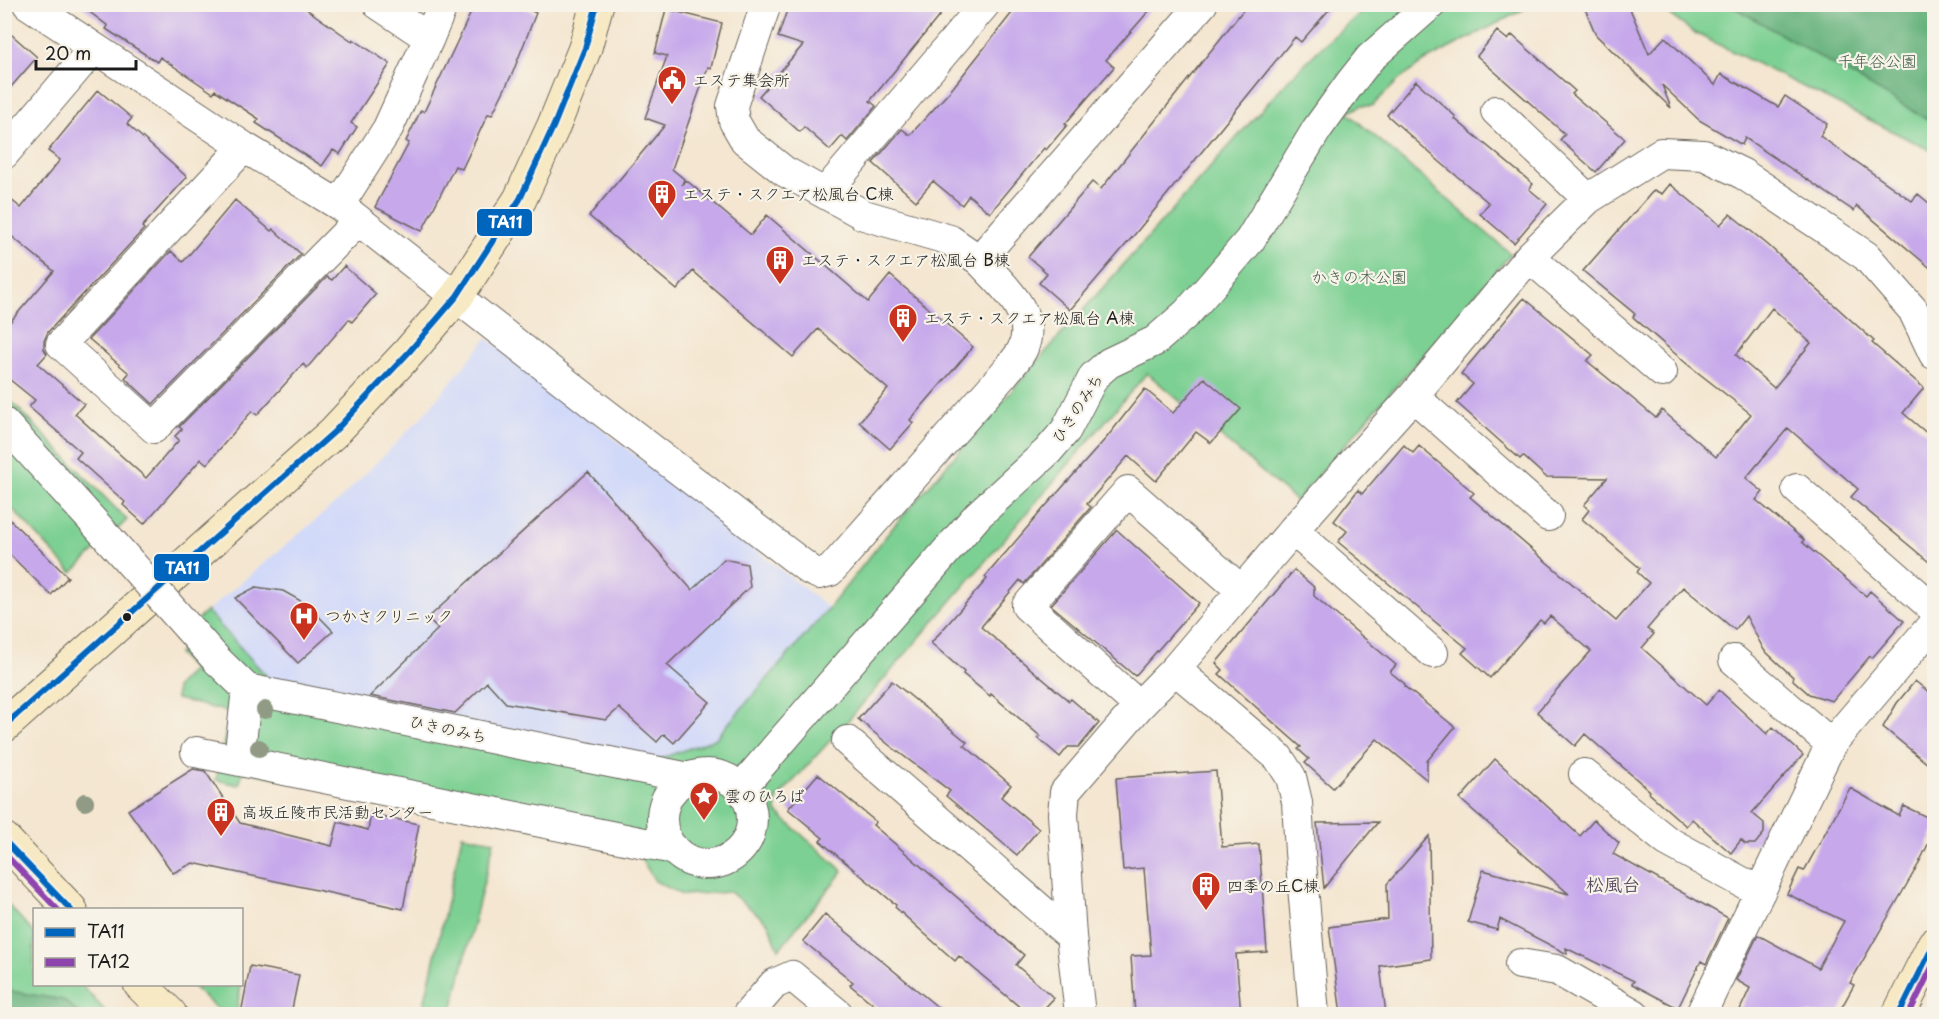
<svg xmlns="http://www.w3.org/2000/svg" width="1939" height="1019" viewBox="0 0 1939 1019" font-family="'Playpen Sans','Klee One',sans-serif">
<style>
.built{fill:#d1d9f9}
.green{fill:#7dd093;stroke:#4c7658;stroke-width:1.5}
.forest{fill:#66b27d;stroke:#41674c;stroke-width:1.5}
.building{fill:#c6a8eb;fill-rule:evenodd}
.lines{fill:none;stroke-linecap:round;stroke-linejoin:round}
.street-casing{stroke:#68635b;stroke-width:32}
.secondary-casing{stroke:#68635b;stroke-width:35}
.street{stroke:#fff;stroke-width:30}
.secondary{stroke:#f7e9c3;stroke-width:33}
.street-bridge-casing{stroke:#68635b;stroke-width:32;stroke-linecap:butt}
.street-bridge{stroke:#fff;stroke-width:30}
.bus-1-casing{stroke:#f7f3e8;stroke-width:10}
.bus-2-casing{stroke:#f7f3e8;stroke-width:10}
.bus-1{stroke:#0065bd;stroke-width:6}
.bus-2{stroke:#8e44ad;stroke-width:6}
.tree{fill:#909a84}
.bus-dot{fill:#1c1c1c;stroke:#f7f3e8;stroke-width:2}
.labels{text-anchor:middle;stroke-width:4.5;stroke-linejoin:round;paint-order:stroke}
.park-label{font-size:16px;fill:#3e5b46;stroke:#f7f3e8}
.poi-label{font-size:16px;fill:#1c1c1c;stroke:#f7f3e8;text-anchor:start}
.street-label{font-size:16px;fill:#1c1c1c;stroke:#f7f3e8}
.neighbourhood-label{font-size:18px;font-weight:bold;fill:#584d64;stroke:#f7f3e8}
.line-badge{stroke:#f7f3e8;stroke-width:2}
.badge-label{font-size:16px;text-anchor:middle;font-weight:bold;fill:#fff}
</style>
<rect width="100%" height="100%" fill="#f7f3e8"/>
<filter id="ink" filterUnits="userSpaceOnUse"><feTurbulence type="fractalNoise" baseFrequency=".0167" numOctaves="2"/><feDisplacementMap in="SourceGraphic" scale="12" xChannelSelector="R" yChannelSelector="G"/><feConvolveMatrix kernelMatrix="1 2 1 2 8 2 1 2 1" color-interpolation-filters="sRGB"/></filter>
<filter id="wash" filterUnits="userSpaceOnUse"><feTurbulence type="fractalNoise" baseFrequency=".008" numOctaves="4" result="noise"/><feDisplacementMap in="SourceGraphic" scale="24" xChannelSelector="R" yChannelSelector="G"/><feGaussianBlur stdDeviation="1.35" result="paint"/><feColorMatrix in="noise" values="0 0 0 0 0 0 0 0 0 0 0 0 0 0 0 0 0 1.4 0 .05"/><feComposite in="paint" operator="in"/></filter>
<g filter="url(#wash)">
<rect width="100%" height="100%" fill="#f4e6d0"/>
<path class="built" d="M487 338 829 608 715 739 652 762 272 682 207 611 337 502 420 419Z"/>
<path class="green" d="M1370 5H1532L1425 61 1399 80 1372 106H1360L1348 113 1511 254 1296 501 1147 373 847 722 777 799 776 812 843 871 779 949 768 923 730 892 682 895 655 881 634 847 243 771 239 785 216 780 230 712 176 699V687L193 670 178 654 183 649 175 639 207 611 272 682 651 762 715 739 829 608 894 526 1042 356 1289 79 1328 41Z
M1660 5H1934V152L1693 32 1663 10Z
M4 394 127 520 72 573 5 501Z
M462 835 494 841 451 1014H422Z
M4 900 34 933V984L81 985 108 1014H5Z
M192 985H241L236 1014H222Z"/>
<path class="forest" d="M1730 5H1934V123Z
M4 990 63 1000 80 1014H5Z"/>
<g id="blocks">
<path class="building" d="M79 4H299L352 41 353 39 390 64 351 123 357 127 340 154 333 150 322 166 256 123 259 119 215 90 213 93 160 57 157 62 106 29 108 26Z
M475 4H516L536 13 513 72 492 115 488 114 462 169 455 166 422 231 375 207 409 143 406 141 421 110 424 112Z
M789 4H949L870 101 876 106 847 141 842 136 830 150 804 127 800 132 759 96 803 45 778 37Z
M1019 4H1155L1106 60 1114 67 1065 124 1067 125 1046 150 1044 148 990 213 969 195 962 205 933 181 916 201 873 163 902 129 910 135 951 90Z
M1248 4H1334L1301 42 1295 37 1135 234 1070 310 1039 283 1047 273 1028 257 1092 182 1101 189Z
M1583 4H1628L1649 54 1665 37 1715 85 1721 74 1778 107 1785 96 1827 124 1820 136 1912 201 1918 194 1935 208V272L1857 206 1854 211 1745 138 1742 145 1699 120 1662 85 1671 108 1596 35Z
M666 9 722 23 711 68 708 67 672 169 684 179 682 185 686 180 751 235 767 215 868 302 890 275 973 347 910 420 913 423 890 449 859 422 888 389 818 329 793 357 693 271 677 290 589 216 665 125 645 118 667 56 655 53Z
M4 28 37 57 4 95Z
M1497 31 1508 40 1512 35 1575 91 1572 94 1625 139 1596 172 1560 140 1565 134 1477 56Z
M1416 81 1456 117 1455 119 1533 184 1529 189 1547 204 1514 243 1480 214 1489 203 1440 162 1387 115Z
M98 90 132 118 127 124 187 177 142 227 144 229 48 332 44 341V349L47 354 38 364 84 404 75 414 146 478 179 440 175 436 182 429 179 427 327 277 332 280 344 266 376 294 352 322 349 319 307 368 303 364 257 415 252 411 207 464 201 459 144 524 123 505 125 502 76 458 81 452 29 407 35 400 4 375V329L54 271 4 230V194L21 208 60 160 48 151Z
M1670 184 1720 225 1730 214 1768 245 1874 341 1872 343 1924 388 1903 413 1935 440V567L1851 497 1858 489 1788 428 1746 478 1763 492 1756 500 1804 540 1802 542 1866 596 1870 591 1904 621 1872 658 1870 656 1832 701 1809 694 1792 679 1793 677 1764 650 1746 616 1735 630 1683 587 1647 629 1654 634 1642 648 1706 705 1719 690 1767 734 1773 727 1803 755 1752 813 1764 823V833L1755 844H1745L1741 840 1731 853 1692 819 1686 826 1649 793 1650 791 1585 734 1575 746 1537 712 1591 651 1550 616 1544 623 1540 620 1490 678 1462 653 1467 648 1338 542 1347 531 1334 521 1358 490 1362 494 1404 445 1413 453 1419 446 1474 493 1470 497 1616 621 1649 583 1637 572 1640 568 1582 519 1589 510 1584 505 1607 478 1546 477 1523 456 1520 459 1457 403 1473 384 1461 374 1524 298 1593 355 1587 361 1656 418 1662 410 1716 457 1751 414 1687 364 1633 317 1635 314 1583 271 1654 190 1662 194ZM1772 308 1811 343 1774 388 1736 355Z
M235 200 271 231 273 229 301 254 153 404 125 378 129 373 89 339 171 251 183 262Z
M1204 378 1241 409 1211 443 1196 432 1156 481 1128 456 1087 504 1091 507 1024 584 1020 580 981 627 1069 701 1071 699 1099 723 1079 747H1068L1060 757 1038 738 1040 736 991 694 990 696 963 674 964 672 931 643 987 579 985 577 1044 508 1108 436 1145 389 1173 413Z
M588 472 692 590 724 559 747 564 750 587 667 665 710 702 674 743 664 734 657 742 619 708 606 720 506 703 487 682 455 713 370 696 438 629 428 618Z
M4 514 68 577 51 595 4 549Z
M1117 530 1199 603 1135 676 1051 605Z
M1294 570 1314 587V596L1396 665 1390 672 1405 684 1404 686 1455 727 1427 761V780L1377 739 1333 788 1305 763 1309 759 1298 749 1301 747 1219 674 1223 670 1216 663Z
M256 587 283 591 308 605 333 631 298 663 235 598Z
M892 681 967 742 964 745 1011 785 1001 797 1039 829 1017 855 946 796 950 791 889 745 858 719Z
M1915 681 1935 697V770L1883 727 1897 703Z
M1495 759 1580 836 1594 820 1619 843 1613 854 1728 918 1706 964 1701 961 1678 1008 1632 984 1634 981 1566 948 1567 954 1500 919 1497 930 1468 922 1483 870 1569 894 1460 799Z
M193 769 205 771 240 823 332 846 338 822 368 830 371 814 419 824 403 909 193 863 173 873 128 810Z
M1216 771 1222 847 1259 844 1267 952 1236 954 1241 1014H1135L1131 956 1151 955 1144 868 1123 870 1116 778Z
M818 774 876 822 873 825 1024 955 1016 965 1054 998 1039 1014H1028L959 956 955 961 895 907 896 905 820 841 823 838 788 809Z
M1850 788 1899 816 1904 806 1935 821V830L1918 865 1850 983 1854 985 1838 1014H1738L1750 988 1736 980 1758 935 1818 968 1844 921 1787 894 1799 869 1804 871Z
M1378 822 1324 888 1317 823Z
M1429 836 1431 959 1380 966 1386 1014H1341L1329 927 1388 919 1387 884Z
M825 914 946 1014H885L850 985 853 982 803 941Z
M250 966 299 975 291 1014H241Z"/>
</g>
</g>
<g filter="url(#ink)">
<use href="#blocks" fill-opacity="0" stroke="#68635b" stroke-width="1.5"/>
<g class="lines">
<g class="street-casing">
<path id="street" d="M28 4 244 147 339 205 602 411 810 570 819 574 830 571 1003 375C1009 367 1019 358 1023 348 1038 313 1000 283 979 260L1202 4
M378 4 429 38
M766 4 732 106 734 121 745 140 784 171 864 215 950 240 979 260
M1496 111 1588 199
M244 147 61 344 154 428 358 221
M4 154 94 48
M825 193 985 4
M339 205 388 128 429 38 443 4
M1529 257 1662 372
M1413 396 1548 516
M4 423 110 540
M1797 489 1934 609
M1293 530 1433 653
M217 660 247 689 689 778
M1734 660 1831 744
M1175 669 1278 757 1291 777 1297 802 1300 852 1314 1014
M1139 706 1027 606 1128 491 1241 590
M847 741 1071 936
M196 752 674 849
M239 759 247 689
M1584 774 1667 841 1760 892
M662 819a45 45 0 1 1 90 0a45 45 0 1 1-90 0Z
M740 789 978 515 1048 451 1066 430 1094 376 1109 363 1155 341 1187 313 1210 287 1250 240 1317 129 1351 82 1370 58 1431 4
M1520 964 1557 970 1634 1014
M748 1014 774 984 792 976 838 1014
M1080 1014 1071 936 1063 814 1065 792 1139 706 1175 669 1293 530 1413 396 1529 257 1588 199 1661 153 1704 155 1743 174 1866 256 1913 310 1934 354
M1701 1014 1831 744 1934 623"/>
</g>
<g class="secondary-casing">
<path id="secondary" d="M4 726 334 432 409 352 457 296 520 199 554 125 585 48 597 4
M4 839 71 910
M140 984 170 1014
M1899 1014 1934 944"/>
</g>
<use href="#street" class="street"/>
<use href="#secondary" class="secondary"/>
<g class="street-bridge-casing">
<path id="street-bridge" d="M110 540 217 660"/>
</g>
<use href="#street-bridge" class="street-bridge"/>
<g class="bus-1-casing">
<path id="bus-1" d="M4 726 334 432 409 352 457 296 520 199 554 125 585 48 597 4
M4 840 71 910
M1899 1014 1934 944"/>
</g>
<g class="bus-2-casing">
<path id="bus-2" d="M4 853 58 910
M1909 1014 1934 963"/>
</g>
<use href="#bus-1" class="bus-1"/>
<use href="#bus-2" class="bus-2"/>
</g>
<g class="tree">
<circle cx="265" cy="710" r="9"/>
<circle cx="259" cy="748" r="9"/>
<circle cx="85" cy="802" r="9"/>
</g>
</g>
<defs>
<g id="civic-pin" transform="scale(1.5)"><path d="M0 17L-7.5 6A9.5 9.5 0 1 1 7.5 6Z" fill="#c8321e" stroke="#f7f3e8"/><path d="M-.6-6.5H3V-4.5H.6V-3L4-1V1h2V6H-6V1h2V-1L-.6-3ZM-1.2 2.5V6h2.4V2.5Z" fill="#fff"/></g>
<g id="building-pin" transform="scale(1.5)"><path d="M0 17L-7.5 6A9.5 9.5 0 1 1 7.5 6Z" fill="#c8321e" stroke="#f7f3e8"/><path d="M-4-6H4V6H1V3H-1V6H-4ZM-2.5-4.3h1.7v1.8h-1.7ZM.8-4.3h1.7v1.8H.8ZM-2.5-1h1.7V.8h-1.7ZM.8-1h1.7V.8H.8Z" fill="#fff"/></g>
<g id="hospital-pin" transform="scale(1.5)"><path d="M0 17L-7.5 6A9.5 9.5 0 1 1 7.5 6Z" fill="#c8321e" stroke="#f7f3e8"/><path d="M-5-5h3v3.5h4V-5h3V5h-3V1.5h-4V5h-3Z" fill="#fff"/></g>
<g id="sight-pin" transform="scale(1.5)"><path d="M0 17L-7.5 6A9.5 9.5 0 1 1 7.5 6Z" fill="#c8321e" stroke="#f7f3e8"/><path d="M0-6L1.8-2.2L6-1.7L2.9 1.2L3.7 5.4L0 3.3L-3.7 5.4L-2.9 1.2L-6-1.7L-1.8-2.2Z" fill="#fff"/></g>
</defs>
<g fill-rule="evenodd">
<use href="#civic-pin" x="672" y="80"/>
<use href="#building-pin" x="662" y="194"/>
<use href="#building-pin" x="780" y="260"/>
<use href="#building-pin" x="903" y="318"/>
<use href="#hospital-pin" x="304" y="616"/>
<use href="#sight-pin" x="704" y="796"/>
<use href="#building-pin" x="221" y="812"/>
<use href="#building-pin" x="1206" y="886"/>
</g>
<circle class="bus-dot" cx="127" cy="617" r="5"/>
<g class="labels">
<g class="park-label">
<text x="1877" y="67">千年谷公園</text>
<text x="1359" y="283">かきの木公園</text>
</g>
<g class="poi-label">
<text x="693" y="86">エステ集会所</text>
<text x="683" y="200">エステ・スクエア松風台 C棟</text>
<text x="801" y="266">エステ・スクエア松風台 B棟</text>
<text x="924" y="324">エステ・スクエア松風台 A棟</text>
<text x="325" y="622">つかさクリニック</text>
<text x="725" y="802">雲のひろば</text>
<text x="242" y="818">高坂丘陵市民活動センター</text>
<text x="1227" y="892">四季の丘C棟</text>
</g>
<g class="street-label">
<text transform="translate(1077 408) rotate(-57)" y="6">ひきのみち</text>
<text transform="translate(448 729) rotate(12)" y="6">ひきのみち</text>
</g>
<g class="neighbourhood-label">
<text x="1613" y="891">松風台</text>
</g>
</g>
<g class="line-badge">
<rect x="476" y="208" width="57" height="29" rx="6" fill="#0065bd"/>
<rect x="153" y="553" width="57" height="29" rx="6" fill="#0065bd"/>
</g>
<g class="badge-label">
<text x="505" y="228">TA11</text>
<text x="182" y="574">TA11</text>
</g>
<rect width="1939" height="1019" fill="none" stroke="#f7f3e8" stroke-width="24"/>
<rect x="33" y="908" width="210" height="78" fill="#f7f3e8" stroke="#9f9d96" stroke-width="1.5"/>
<rect x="45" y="928" width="30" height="9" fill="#0065bd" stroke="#9f9d96" stroke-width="1.5"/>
<text x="87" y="938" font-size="18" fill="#1c1c1c">TA11</text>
<rect x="45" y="958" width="30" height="9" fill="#8e44ad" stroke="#9f9d96" stroke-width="1.5"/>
<text x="87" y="968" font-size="18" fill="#1c1c1c">TA12</text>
<path d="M36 60v9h100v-9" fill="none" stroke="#1c1c1c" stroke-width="3"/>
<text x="45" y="60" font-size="18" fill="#1c1c1c" stroke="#f7f3e8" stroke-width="4.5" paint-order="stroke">20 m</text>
</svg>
